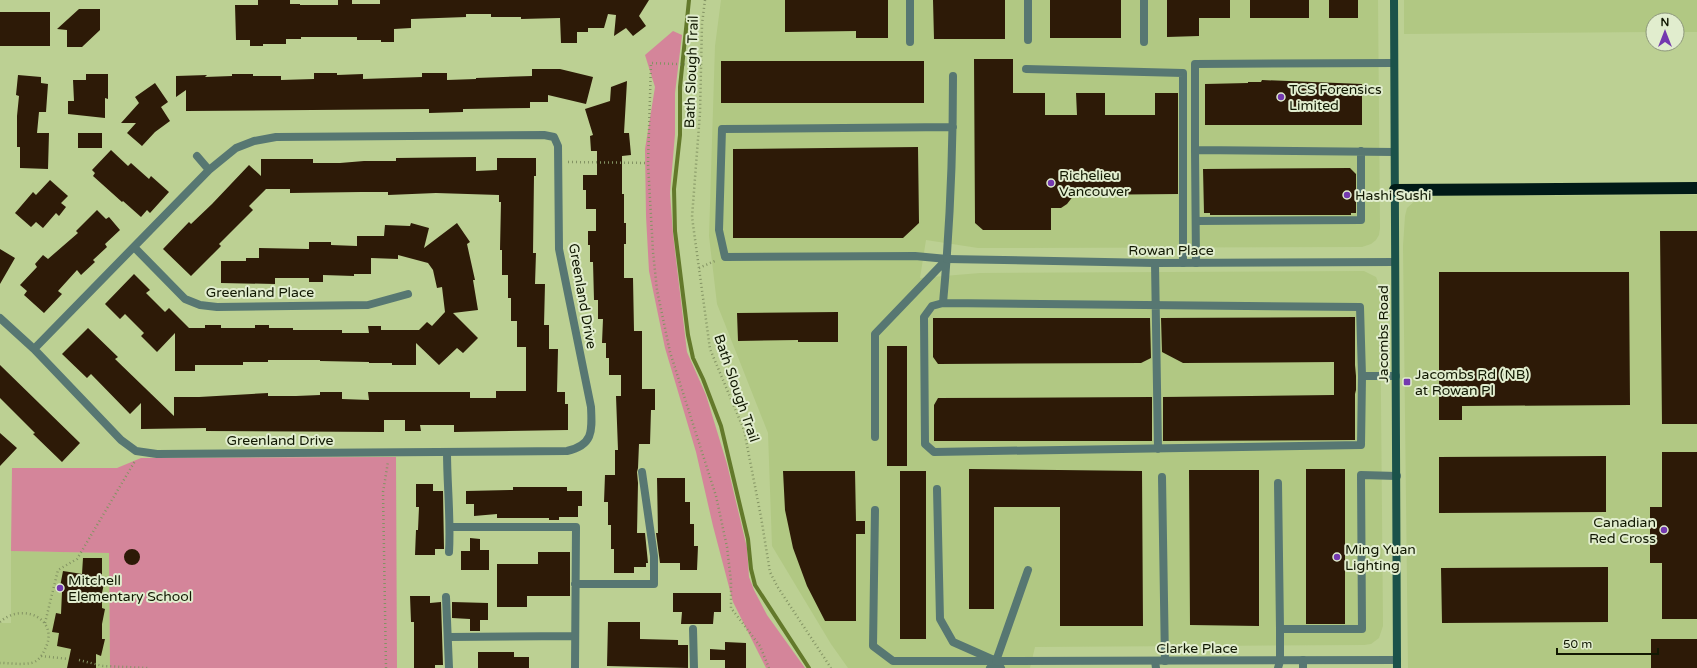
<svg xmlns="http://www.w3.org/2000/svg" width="1697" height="668" viewBox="0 0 1697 668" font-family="'Varela Round',sans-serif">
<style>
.built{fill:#b1c883}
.green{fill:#d4859a}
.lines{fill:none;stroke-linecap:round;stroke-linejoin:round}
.stream{stroke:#63792b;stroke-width:4}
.building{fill:#2d1a07}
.path{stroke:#839363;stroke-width:2.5;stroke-dasharray:1 3;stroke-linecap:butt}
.lane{stroke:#577772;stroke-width:8}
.street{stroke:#577772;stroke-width:8}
.secondary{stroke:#1b524a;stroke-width:8}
.highway{stroke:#011a17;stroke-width:12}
.poi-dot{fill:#7439af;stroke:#e1edce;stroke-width:1.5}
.labels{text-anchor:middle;stroke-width:4;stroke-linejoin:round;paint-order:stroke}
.street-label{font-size:14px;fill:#111802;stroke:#e1edce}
.poi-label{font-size:14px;fill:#111802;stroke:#e1edce;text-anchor:start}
</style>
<rect width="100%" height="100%" fill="#bcd093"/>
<path class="built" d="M721 0H1378L1380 228 1379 235 1376 240 1371 244 1362 247 978 248 926 240 920 278 980 273 1364 271 1376 277 1380 287 1383 626 1379 638 1371 644 1364 645 1035 647 1030 668H848L831 644 772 546 768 433 717 304 709 236 715 46Z
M1404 0H1697V32H1677V20H1653V32L1404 34Z
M1697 195V668H1408L1403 246 1405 216 1407 208 1417 199 1428 196Z
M11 551 109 553 110 668H0V623H11Z"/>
<path class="green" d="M673 31 682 35 675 93V134L670 193 673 234 687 352 706 395 727 464 747 548 749 577 754 590 767 615 805 668H766L733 602 713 526 696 452 665 348 649 271 646 216 645 149 655 87 645 55Z
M396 457 397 668H110L109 553 11 551 12 468H117L141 458Z"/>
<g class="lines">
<path class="stream" d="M689 0 680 87V135L674 189 675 231 688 335 693 358 703 379 721 426 748 539 751 569 755 585 809 668"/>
</g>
<path class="building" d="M258 0H290V4H300V5H338V0H352V4H380V0H649L639 16 646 26 633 36 626 28 614 36 616 15 608 14 604 28H588V32H577V43H561L560 18 521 19V17H491V14H466V17L411 19V28L394 29V42H381V40H357V37H301V39H286V44H263V46H250V40H236L235 5H258Z
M785 0H888V38H856V31L785 32Z
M933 0H1005V39H934Z
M1050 0H1121V38H1050Z
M1167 0H1230V18H1199V36L1167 37Z
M1250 0H1309V18H1250Z
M1329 0H1358V18H1329Z
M79 9H100V30L82 47H67V30L57 29Z
M0 12H50V46H0Z
M974 59H1013V93H1045V115H1077L1076 93H1105V115H1155V93H1178V194L1074 195 1067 204 1061 208H1051V230H983L975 223Z
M721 61H924V103H721Z
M532 69H560L593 77 586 104 548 95V102H530V108L463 109V112L429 113V109L186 111V90L176 97V76L207 75 205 77 232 76V74H253V76H281V80L314 79V73H337V75L363 74V79L422 77V73H447V80L476 79V78L532 76Z
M86 74H108V99L105 98V118L68 114V101H74L73 80H86Z
M18 75 41 77V83L48 84 46 112H39L37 133H49L48 169 20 168V147H17V116L19 96 16 95Z
M1262 80 1362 84V125H1205V84L1248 83V82H1261Z
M627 81 624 133H629L631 155 622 156V194H624V223H626V244H624V278H633L634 331H642V389H655V410H651L650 444H639L638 468 637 472 638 483 637 533H645L648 563H646V567H634V573H614V549H611V525H608V502H604L605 475H615V450H618L616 396H621V375H609V358H606V343H602L603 319H598V300H594L593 262H590V245H588V231H596V209H586V190H583V175H597V151H591L590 136 593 135 585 109 610 101 611 87Z
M155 83 168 102 161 107 170 121 155 132 142 146 127 133 136 123H121L139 103 135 97Z
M78 133H102V148H78Z
M918 147 919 223 903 238H733V149Z
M111 150 128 166 131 163 149 179 151 176 169 192 150 213 147 210 141 217 123 201 122 202 93 176 95 173 92 170Z
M476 157V171L497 170V158H536V176H534L533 253H536L535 284H545L544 325H549V349H558L557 392H565V404H568V430L454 432V425H420L421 431H405V420H384V432L206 431V428L141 429V403L130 414 91 374 87 378 62 354 88 328 118 357 115 359 174 416V397H199L268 393V396H296L320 395V392H342V399L369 400 368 392H470V398H496V391H526V347H517V321H511V298H508V275H502V250H500L501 202H499V195L436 193 388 195V192H361L290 193V189H266L249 206 253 210 219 244 221 246 191 276 163 249 189 222 191 224 212 204 249 165 261 176V159H313V163H340L364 161H396V158Z
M1350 168 1356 174V213H1351V215H1210V213H1204L1203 169Z
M50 180 68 196 61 203 66 207 59 216 56 213 43 228 36 222 31 227 15 213 33 192 36 195Z
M97 210 106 219 109 217 120 230 105 244 107 247 93 260 95 262 81 275 77 270 58 291 62 294 44 313 24 295 27 291 20 285 37 267 35 264 43 255 48 259 78 233 76 231Z
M411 223 429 228 424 248 457 223 470 242 467 244 475 280H473L478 310 453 313 478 338 463 353 457 348 439 365 416 343V365H392V363H369V362L320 361V360H268V362H243V365H195V371H175V333L157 352 141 336 144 333 125 314 120 319 105 304 134 274 150 290 146 293 165 312 169 308 189 328H205V325H221V328H255V325H269V328H293V330H342V333H369L368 326H381V330H419L427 322 432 326 445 312 442 287 437 288 433 270 428 263 398 255V259L371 258V274H354V276L323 275V282H309V278H275V284L221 283V261H246V258H259V248L309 249V242H331V245L357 246V236H384L385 225 410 226Z
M1660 231H1697V424H1662Z
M0 249 15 258 0 284Z
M1439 272H1629L1630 405 1462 406V420H1439Z
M838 312V342H798V340L738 341 737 313Z
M1355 317V365L1356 376V390L1355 394V440L1163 441V397L1334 395V362L1183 363 1162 352 1161 318Z
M933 318H1150L1151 358 1141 363 938 364 933 357Z
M887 346H907V466H887Z
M0 365 80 443 62 462 33 434 35 433 0 398Z
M1152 397V441H934V405L938 398Z
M0 433 17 448 0 466Z
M1662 452H1697V619H1662V563H1650V507H1662Z
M1606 456V512L1439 513V457Z
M969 469 1142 471 1143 626H1060V507H994V609H969Z
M1306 469H1345V624H1306Z
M1189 470H1259V626L1190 625Z
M783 471H855L856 521H865V534H856V621H825L807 586 793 548 785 510Z
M900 471H926V639H900Z
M657 478H685V502H690V524H694V546H698L697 570H680V563H660L656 533H658Z
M416 484H433V491H443L444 549H435V555H415L416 530H418L419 507H416Z
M513 487H567V491H582V506H578V517H559V520H549V518H497V514L474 516V504H466V491L513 490Z
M470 538 480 539V550H489V570H461V551H470Z
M124 557a8 8 0 1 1 16 0a8 8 0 1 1-16 0Z
M538 552H570V596H527V607H497V564H538Z
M83 558H102V578L105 579 102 593V608L105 609 102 624V639H105L101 656 96 654V668H67L71 649 57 646 59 633 52 632 56 613 61 614 62 592H59L63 571 82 574Z
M1608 567V622L1442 623 1441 568Z
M673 593H721V612H714L713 624H681L682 612H673Z
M410 596H430V603L441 602 443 665H435V668H414V622H411Z
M452 602 488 603V620H480V631H470V619L452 618Z
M608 622H640V639L678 640V645H688V668L607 666Z
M1651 639H1697V668H1651Z
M725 642 746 643V668H725V660H710V649L725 650Z
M478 652H514V657H529V668H478Z"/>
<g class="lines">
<path class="path" d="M705 0 702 24 700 113 692 217 710 349 744 430 761 517 770 572 777 586 831 668
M701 65 651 63 648 163 653 252 657 290 670 352 716 496 727 547 731 581V608L760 646 769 668
M568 162 648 163
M699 268 717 260
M0 622C23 601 62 620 44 651 42 656 37 662 31 663 22 665 9 663 0 663
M45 623 58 570 77 559 135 461
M41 656 69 659
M79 660 103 666 148 668
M386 668 383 492 388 462"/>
<path class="lane" d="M1028 0V40
M1144 0V42
M910 42V0
M1026 69 1183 73V263
M1195 150V64L1394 63
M1196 221 1361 220V151
M947 259 915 256 725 257 719 230 722 129 953 127
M1155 263 1158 449
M1196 263 1195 150 1394 152
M943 303C950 227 953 152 953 76
M1362 376 1360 307 943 303 932 306 924 317 925 444 934 452 1361 445 1362 376H1396
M875 437V334L947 259
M447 452C447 485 451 519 449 552
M1162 477 1165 661
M1278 483 1280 629
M937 489 940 619 953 642 996 661 1001 668
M875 510 873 646 893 661H996
M450 527H576L575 668
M575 584H654V556L642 472
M446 597 449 668
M693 629 694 668
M449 637 575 636
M1303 660V668
M1155 661 1156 668
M990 668 996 661 1028 570
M1278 668 1280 661V629H1362L1361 475 1397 476"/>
<path class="street" d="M197 156 209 170
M134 247 185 299 200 305 217 307 368 305 408 294
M947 259 1155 263 1395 262
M0 318 34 349 121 440 136 451 157 454 567 451C594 445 592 430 591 407L559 249 558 146 554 137 544 135 276 137 254 141 236 148 209 170 34 349
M996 661 1397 660"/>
<path class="secondary" d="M1394 0 1397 668"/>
<path class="highway" d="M1395 190 1697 188"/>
</g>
<g class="poi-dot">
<circle cx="1281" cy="97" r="4"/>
<circle cx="1051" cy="183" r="4"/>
<circle cx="1347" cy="195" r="4"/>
<rect x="1403" y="378" width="8" height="8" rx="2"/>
<circle cx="1664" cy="530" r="4"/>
<circle cx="1337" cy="557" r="4"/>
<circle cx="60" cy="588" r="4"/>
</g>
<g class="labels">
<g class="street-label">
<text transform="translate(691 72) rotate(-88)" y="5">Bath Slough Trail</text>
<text x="1171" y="255">Rowan Place</text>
<text x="260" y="297">Greenland Place</text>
<text transform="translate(583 296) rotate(80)" y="5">Greenland Drive</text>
<text transform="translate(1383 334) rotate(-90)" y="5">Jacombs Road</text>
<text transform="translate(737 388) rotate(71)" y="5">Bath Slough Trail</text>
<text x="280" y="445">Greenland Drive</text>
<text x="1197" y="653">Clarke Place</text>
</g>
<g class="poi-label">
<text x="1289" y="94">TCS Forensics<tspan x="1289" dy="16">Limited</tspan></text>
<text x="1059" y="180">Richelieu<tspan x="1059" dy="16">Vancouver</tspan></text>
<text x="1355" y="200">Hashi Sushi</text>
<text x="1415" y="379">Jacombs Rd (NB)<tspan x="1415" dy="16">at Rowan Pl</tspan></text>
<text x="1656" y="527" text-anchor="end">Canadian<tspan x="1656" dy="16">Red Cross</tspan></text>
<text x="1345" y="554">Ming Yuan<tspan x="1345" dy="16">Lighting</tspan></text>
<text x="68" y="585">Mitchell<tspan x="68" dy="16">Elementary School</tspan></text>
</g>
</g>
<g transform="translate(1665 32)"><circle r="19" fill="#e1edce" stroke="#8e987c"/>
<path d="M0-3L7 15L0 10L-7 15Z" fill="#7439af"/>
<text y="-6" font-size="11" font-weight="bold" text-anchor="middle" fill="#111802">N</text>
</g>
<path d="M1557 648v6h101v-6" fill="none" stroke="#111802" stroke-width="2"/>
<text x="1563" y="648" font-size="12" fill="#111802" stroke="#e1edce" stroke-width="3" paint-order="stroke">50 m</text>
</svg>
